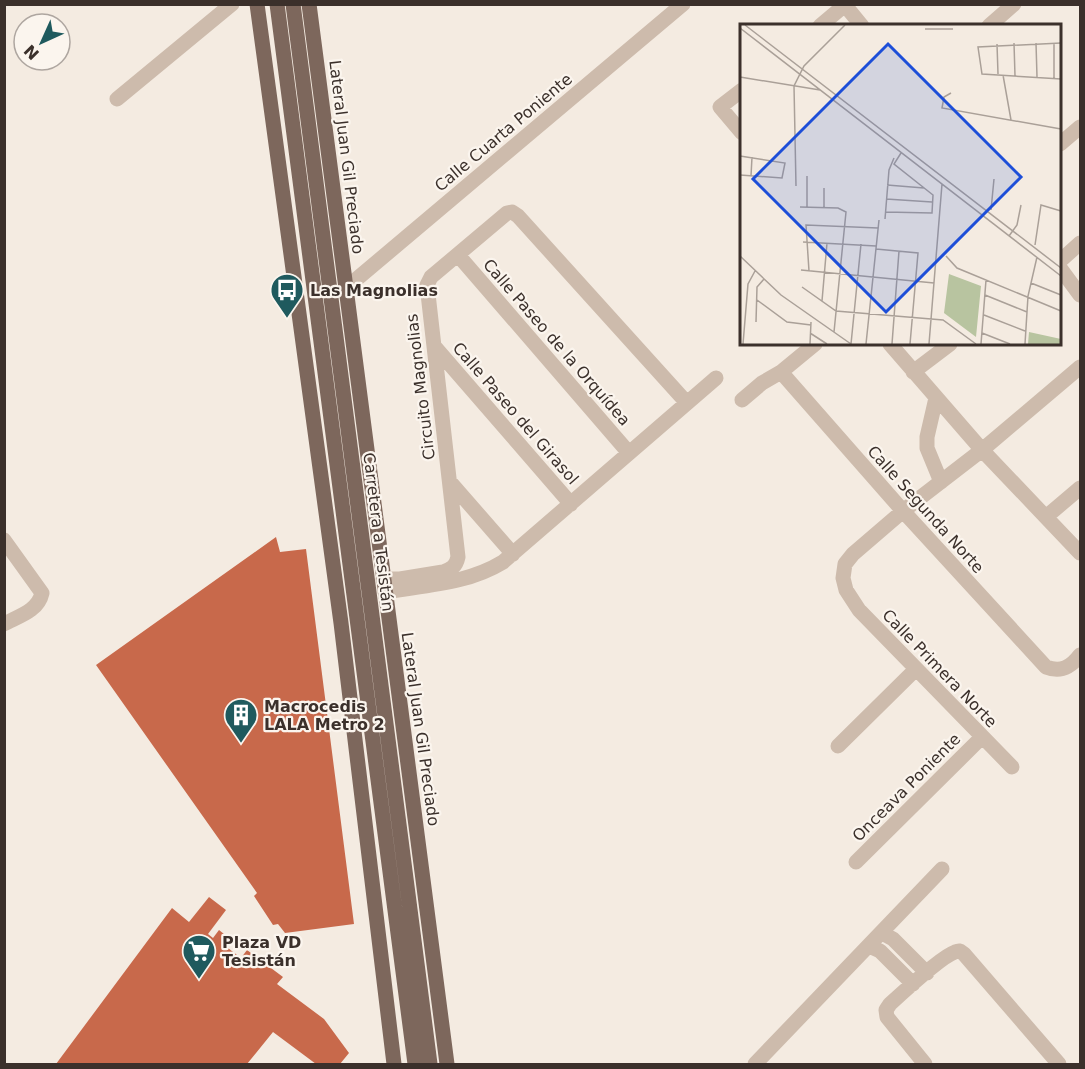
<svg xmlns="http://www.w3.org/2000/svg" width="1085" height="1069" viewBox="0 0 1085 1069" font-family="'DejaVu Sans',sans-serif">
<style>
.building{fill:#c8694b}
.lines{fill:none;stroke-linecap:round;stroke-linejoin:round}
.minor{stroke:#cdbbac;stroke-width:15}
.major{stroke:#7d675c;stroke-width:15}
.labels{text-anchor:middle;stroke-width:4.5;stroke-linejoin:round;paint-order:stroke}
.street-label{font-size:16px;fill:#3b302b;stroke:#fbf5ee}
.poi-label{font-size:16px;font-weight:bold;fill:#3b302b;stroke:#fbf5ee;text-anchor:start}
.inset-road{fill:none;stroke:#aaa098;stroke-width:1.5}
.view{fill:#1d4ed8;fill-opacity:0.15;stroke:#1d4ed8;stroke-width:3}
.inset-edge{fill:none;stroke:#3b302b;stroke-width:3}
</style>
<rect width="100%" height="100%" fill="#f4ebe1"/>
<path class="building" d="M276 537 280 552 306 549 354 924 285 933 278 924 273 925 254 896 257 893 96 665Z
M209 897 226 910 208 934 213 938 219 930 229 938 224 945 241 958 247 950 283 977 277 984 324 1019 349 1053 340 1064H316L273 1032 247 1064H56L172 908 189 922Z"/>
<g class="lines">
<path class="minor" d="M844 4 862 26
M820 26 846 4
M989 26 1014 4
M742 90 720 107 742 133
M117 99 232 4
M1060 144 1080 127
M458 255 629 453
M1060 261 1080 243
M1060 268 1080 295
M346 288 683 4
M890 344 982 450 1080 553
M434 346 571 504
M781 372 903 511 1046 667C1061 673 1071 667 1080 655
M913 372 950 344
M936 398 927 437V448L941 482
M742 400 762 383 781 372 815 344
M450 482 513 554
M1047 516 1080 488
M4 540 42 593C38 611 19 616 4 624
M383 579H400L443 572C452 569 456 566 458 557L427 285 431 277 507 213 512 212 518 216 687 403
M385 592C426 585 467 584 503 562L716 378
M838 746 916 669
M1012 767 859 610 846 590 843 578 845 564 853 554 903 511 982 450 1080 367
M856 862 982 737
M882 933 893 939 927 973
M869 946 880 951 913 984
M755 1064 942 869
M925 1064 887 1017 886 1010 890 1004C902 993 943 956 955 952 960 950 960 951 964 954L1059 1064"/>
<path class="major" d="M257 4 341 623 394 1064
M277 4 415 1064
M293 4 430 1064
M309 4 447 1064"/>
</g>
<defs>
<g id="bus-pin" transform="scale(1.725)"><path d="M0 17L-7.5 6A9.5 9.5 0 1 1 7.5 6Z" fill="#1f5a5e" stroke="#fbf5ee"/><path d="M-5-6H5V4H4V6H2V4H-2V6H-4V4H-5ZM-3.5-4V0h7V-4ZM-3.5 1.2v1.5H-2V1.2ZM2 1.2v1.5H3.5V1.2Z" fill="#fff"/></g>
<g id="building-pin" transform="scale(1.725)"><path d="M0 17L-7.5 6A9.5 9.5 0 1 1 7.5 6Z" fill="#1f5a5e" stroke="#fbf5ee"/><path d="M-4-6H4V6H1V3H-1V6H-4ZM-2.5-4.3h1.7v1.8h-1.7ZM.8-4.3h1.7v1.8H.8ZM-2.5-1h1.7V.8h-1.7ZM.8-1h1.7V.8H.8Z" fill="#fff"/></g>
<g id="supermarket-pin" transform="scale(1.725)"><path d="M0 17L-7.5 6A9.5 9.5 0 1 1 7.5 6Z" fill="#1f5a5e" stroke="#fbf5ee"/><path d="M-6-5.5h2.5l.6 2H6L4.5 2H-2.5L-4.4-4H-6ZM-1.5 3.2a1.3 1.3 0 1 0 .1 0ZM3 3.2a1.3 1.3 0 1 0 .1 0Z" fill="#fff"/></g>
</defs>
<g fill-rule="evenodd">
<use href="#bus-pin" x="287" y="290"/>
<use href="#building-pin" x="241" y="715"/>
<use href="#supermarket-pin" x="199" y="951"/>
</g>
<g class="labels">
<g class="street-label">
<text transform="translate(503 132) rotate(-40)" y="6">Calle Cuarta Poniente</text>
<text transform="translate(347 157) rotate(83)" y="6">Lateral Juan Gil Preciado</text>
<text transform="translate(557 342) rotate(49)" y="6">Calle Paseo de la Orquídea</text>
<text transform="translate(420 387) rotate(-97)" y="6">Circuito Magnolias</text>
<text transform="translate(516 413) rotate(49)" y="6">Calle Paseo del Girasol</text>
<text transform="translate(926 509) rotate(48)" y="6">Calle Segunda Norte</text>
<text transform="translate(379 532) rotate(83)" y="6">Carretera a Tesistán</text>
<text transform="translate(940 668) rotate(46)" y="6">Calle Primera Norte</text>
<text transform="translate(421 729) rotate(82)" y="6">Lateral Juan Gil Preciado</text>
<text transform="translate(906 787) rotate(-45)" y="6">Onceava Poniente</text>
</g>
<g class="poi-label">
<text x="310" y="296">Las Magnolias</text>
<text x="264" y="712">Macrocedis<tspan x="264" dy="18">LALA Metro 2</tspan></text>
<text x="222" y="948">Plaza VD<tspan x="222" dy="18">Tesistán</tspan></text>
</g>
</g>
<g transform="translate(740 24)">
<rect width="321" height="321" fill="#f4ebe1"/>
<path d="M209 250 241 262 236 313 204 289ZM289 308 321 315V320H288Z" fill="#b8c4a0"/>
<path class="inset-road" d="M5 1 321 244M0 4 321 252M185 5H213M274 19 275 52M296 19 297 53M321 19 238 23 242 50 321 55M257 20 258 50M263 51 271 96M0 53 80 66M314 55V19M211 69 204 73 202 84 321 105M0 132 45 139 42 154 0 151M11 152 12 133M147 161 184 164M56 162 54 62 64 42 105 1M146 175 192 178M60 183 98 184 106 188 94 308M67 183V152M84 184V164M251 186 254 155M145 188 192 189 193 171 154 140 161 129M145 195 149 146 154 134M269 212 277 201 281 181M63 218 136 222M295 221 301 181 321 187M136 225 178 229 170 320M0 232 41 271 111 320M206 232 217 244 321 287M61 246 194 259M69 247 66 201 138 204M291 259 321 271M62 263 96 287 203 296 236 320M245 271 287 288M17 276 47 298 71 301M82 277 87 219M244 291 285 307M16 298 17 263 24 255M70 309 87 320M242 309 270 320M3 320 8 260 15 247M70 320 71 298M111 320 121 220M126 320 139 196M152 320 159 227M189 320 202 160M241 320 246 256M285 320 288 272 297 233"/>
<path class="view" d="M148 20 281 153 146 288 13 155Z"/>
<rect width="321" height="321" class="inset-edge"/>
</g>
<rect width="1085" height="1069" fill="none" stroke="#3b302b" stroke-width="12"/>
<g transform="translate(42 42) rotate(225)"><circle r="28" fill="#fbf5ee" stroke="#aea6a0" stroke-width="1.5"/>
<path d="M0-4.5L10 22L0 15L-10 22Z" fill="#1f5a5e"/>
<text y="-9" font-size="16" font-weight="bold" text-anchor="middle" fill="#3b302b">N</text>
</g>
</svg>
